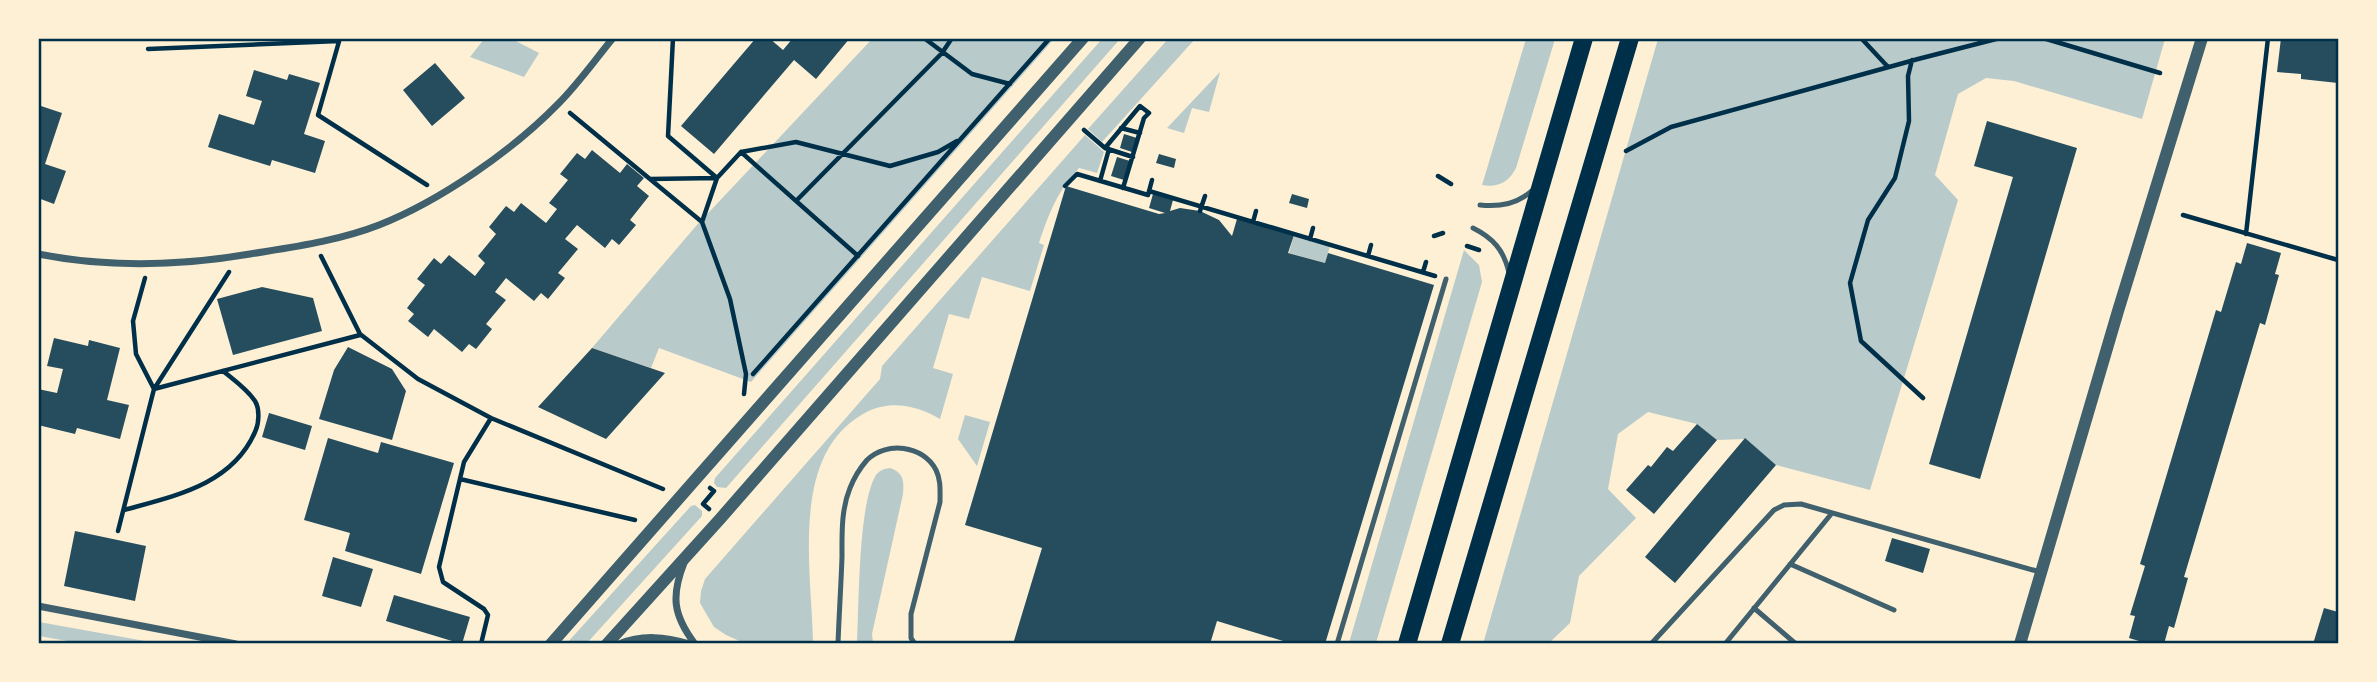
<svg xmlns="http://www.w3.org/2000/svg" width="2377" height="682" viewBox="0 0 2377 682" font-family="'IBM Plex Serif',serif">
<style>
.green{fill:#b9caca}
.building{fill:#264d5e}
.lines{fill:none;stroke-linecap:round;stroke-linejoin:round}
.path{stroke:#003049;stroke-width:4.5}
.service{stroke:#3f606c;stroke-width:5}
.minor{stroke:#3f606c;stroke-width:7}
.tertiary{stroke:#3f606c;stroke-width:12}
.primary{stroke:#003049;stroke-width:18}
.neatline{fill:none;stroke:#003049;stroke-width:2.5}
</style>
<rect width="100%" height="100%" fill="#fdf0d5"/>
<path class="green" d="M484 39H512L539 53 524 77 470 57Z
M872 39H1054L751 382 659 348 651 368 592 348 696 226Z
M1102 39H1120L726 488 717 487 714 483 715 478Z
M1168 39H1195L1102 142 1088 129Z
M1526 39H1555L1516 168C1509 182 1498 188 1482 185Z
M1658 39H2165L2142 119 2014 81 1986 78 1958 94 1935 175 1958 200 1870 490 1776 465 1745 439 1717 440 1697 424 1648 412 1618 434 1608 489 1636 518 1579 576 1570 623 1549 643 1483 644Z
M1220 72 1209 112 1192 108 1184 133 1167 128Z
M1085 135 1104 152 1097 173 1079 168C1057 192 1049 213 1039 243L1044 245 1030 291 982 277 969 319 949 314 933 368 953 374 940 419C916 405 889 399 863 414 789 456 812 572 813 643H744L726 635 714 627 700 603 701 591 705 579 880 379 882 366Z
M1294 235 1330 246 1325 263 1289 253Z
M1464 250 1479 265 1482 282 1376 643H1349Z
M965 415 990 422 977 466 958 439Z
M890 468C904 473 904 481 903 494L872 634 873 643H857C859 607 858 504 876 475 880 470 884 469 890 468Z
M695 505 702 511V516L587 643H567L691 506Z
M38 622H39L156 643H79L39 636Z"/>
<path class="building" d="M756 38H769L783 50 793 38H850L816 79 794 60 714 154 681 126Z
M2281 38 2338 39V83L2301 79V74L2277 72Z
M435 63 465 98 432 126 403 90Z
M254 70 287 80 289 74 320 83 304 134 325 141 315 173 272 160 270 166 208 147 219 114 254 125 262 101 246 96Z
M38 105 62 113 45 164 66 171 54 204 38 198Z
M1987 121 2077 148 1980 479 1929 464 2013 177 1974 166Z
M1124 134 1137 138 1132 152 1120 148Z
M592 150 620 173 627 164 644 178 637 186 649 196 630 220 636 225 619 245 612 239 605 248 577 225 565 239 578 249 558 273 565 278 548 299 541 293 534 301 506 278 495 292 506 300 486 324 492 329 476 349 469 344 462 352 434 329 428 337 408 321 414 314 407 308 425 285 417 279 434 258 441 264 449 255 475 276 485 263 478 256 496 234 489 227 506 206 514 212 521 203 546 223 557 209 549 203 568 180 560 174 577 153 585 159Z
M1159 154 1176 159 1174 168 1156 163Z
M1117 157 1130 161 1124 180 1111 176Z
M1066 186 1159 214 1165 213 1149 208 1153 194 1173 200 1170 211 1180 208 1200 211 1219 220 1232 236 1237 219 1294 235 1288 253 1325 263 1328 253 1434 285 1325 644H1293L1217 621 1210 644H1013L1042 548 965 525Z
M1292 194 1309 199 1307 208 1289 203Z
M2247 243 2281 253 2275 274 2279 275 2265 325 2260 323 2193 547 2184 577 2188 578 2174 628 2169 626 2164 644H2149L2129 638 2135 616 2130 615 2145 566 2140 564 2216 310 2221 312 2236 262 2241 264Z
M262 287 313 298 322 331 233 355 217 299Z
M54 338 88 346 89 340 120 348 107 400 129 405 120 439 77 428 75 434 38 425V389L57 393 63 369 47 366Z
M348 347 392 369 406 391 392 440 319 419 334 370Z
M592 348 665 373 606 439 538 407Z
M269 413 312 426 305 450 262 437Z
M1697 424 1717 440 1654 514 1626 490 1648 465 1651 467 1667 447 1673 451Z
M328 438 378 453 381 442 454 463 421 574 345 551 350 533 304 520Z
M1745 438 1776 465 1675 583 1645 557Z
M75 531 146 546 135 601 64 586Z
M1892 538 1930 549 1923 573 1885 561Z
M333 557 373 569 361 607 322 596Z
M394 595 470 617 462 644 386 621Z
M2324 608 2338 612V644H2313Z"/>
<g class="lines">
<path class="path" d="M340 38 318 115 427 185
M673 38 668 136 717 178 702 222 730 299 746 374 744 394
M924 38 972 74 1010 84
M1861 38 1888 67
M2043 38 2160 73
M148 49 339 41
M1912 60 1908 76 1909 121 1895 178 1868 220 1850 283 1861 341 1923 398
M570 113 702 222
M1121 128 1140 133
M1084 130 1105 148 1133 157
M1105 148 1140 106 1149 113 1144 118 1123 188
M1626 151 1671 127 1918 59 2000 38
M741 152 858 256
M1438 176 1451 184
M650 179 717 178 741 152 796 142 890 166 938 152 957 141
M1100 181 1109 149
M1065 186 1077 174 1148 195 1152 180
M1149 191 1435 276
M797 200 942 53 952 38
M1200 211 1205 196
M2183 215 2338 260
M1253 222 1256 211
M2246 234 2268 38
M1434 236 1443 233
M1310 239 1313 228
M1467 246 1479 250
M321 256 360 334 418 379 491 418 663 489
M1368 256 1371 245
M1423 272 1426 262
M145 278 133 321 136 354 154 389 229 272
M753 374 1050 38
M460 479 635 520
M709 509 703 504 714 491 710 488
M124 510C174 496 232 485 255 432 259 424 260 409 255 401 247 389 234 380 223 371
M118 531 154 389 360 335
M481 644 488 615 484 609 443 582 439 567 464 462 491 418"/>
<path class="service" d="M1480 205C1501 207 1517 204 1533 190
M1473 228C1493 238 1504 250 1509 273
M1790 564 1894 610
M1754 608 1796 644
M838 644C839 615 841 586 842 557 842 534 841 510 850 488 854 478 860 468 867 460 886 441 923 445 936 470 941 480 940 491 940 502L911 614V638L915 644
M1337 644 1446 279
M1651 644 1774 510 1784 505 1801 504 2040 572
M1725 644 1832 513"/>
<path class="minor" d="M38 254C109 268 179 266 250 254 293 247 338 241 379 225 440 201 512 151 558 104 578 84 595 60 613 38
M684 563C671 596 673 615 695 644
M38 606 236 644
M619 644C643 634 665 637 690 644"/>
<path class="tertiary" d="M551 644 1083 38
M607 644 720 519 1140 38
M2020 644 2118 311 2202 38"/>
<path class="primary" d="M1407 644 1584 38
M1450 644 1630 38"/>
</g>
<rect width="2377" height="682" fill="none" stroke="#fdf0d5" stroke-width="80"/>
<rect x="40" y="40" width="2297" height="602" class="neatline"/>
</svg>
